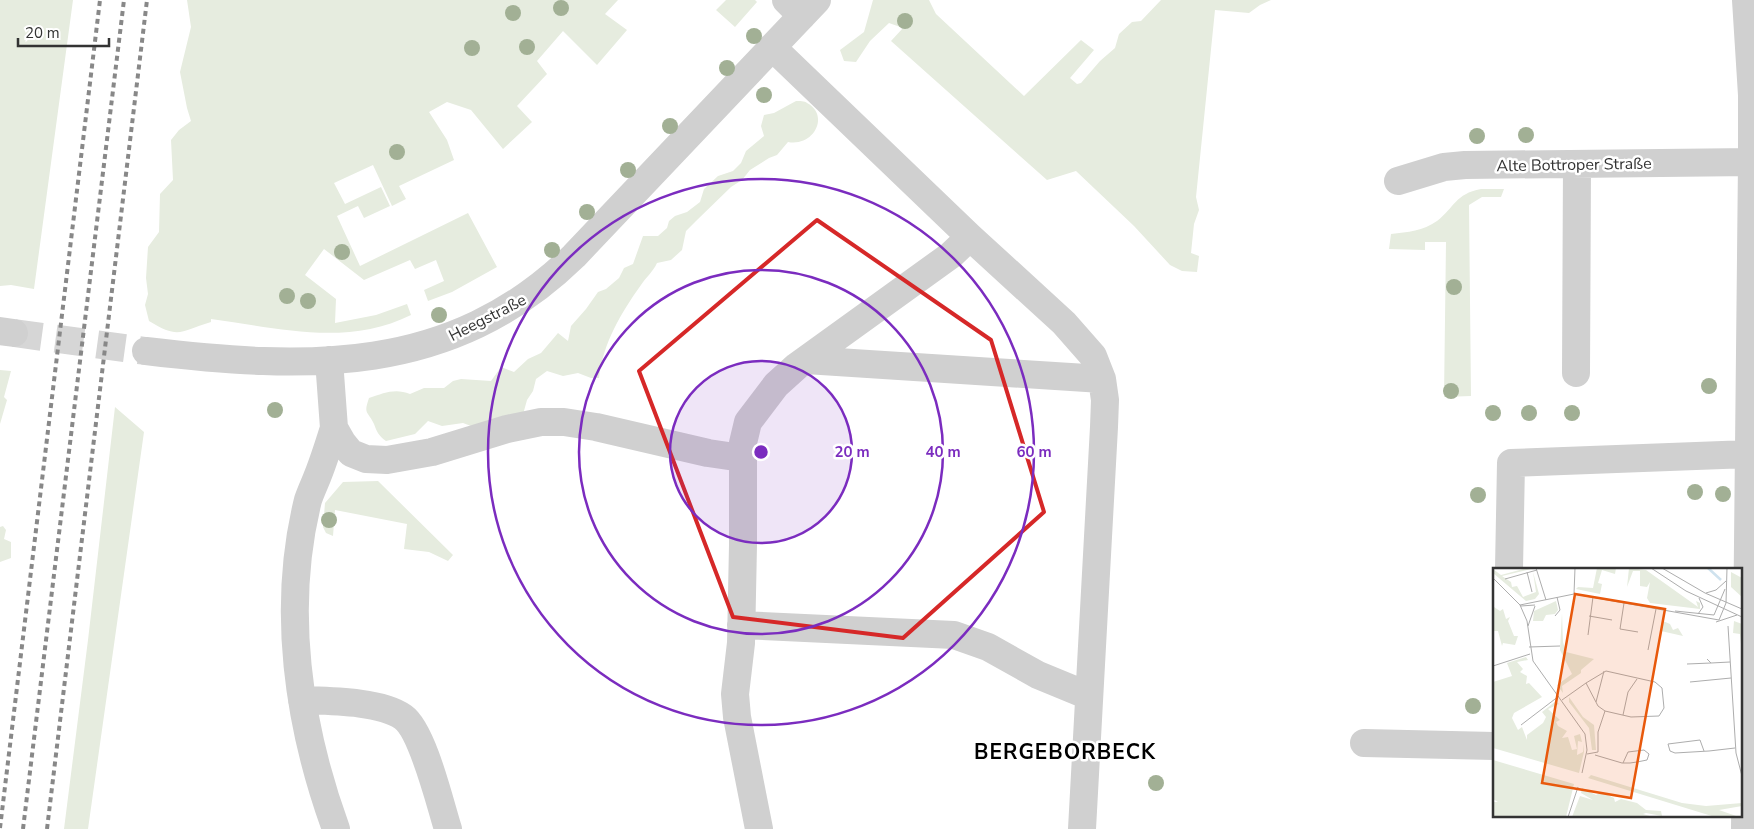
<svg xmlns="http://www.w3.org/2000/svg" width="1754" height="829" viewBox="0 0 1754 829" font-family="'Nunito Sans',sans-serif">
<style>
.green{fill:#e6ecdf}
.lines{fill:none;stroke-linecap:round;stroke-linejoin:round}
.minor-tunnel{stroke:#d6d6d6;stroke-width:28;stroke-dasharray:28 14;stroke-linecap:butt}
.minor{stroke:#d0d0d0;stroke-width:28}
.rail{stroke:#888;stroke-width:4;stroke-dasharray:5 4;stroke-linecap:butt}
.tree{fill:#a2b095}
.marked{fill:none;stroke:#d62828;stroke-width:4;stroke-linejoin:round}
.ring{fill:none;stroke:#7b2cbf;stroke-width:2.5}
.labels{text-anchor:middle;stroke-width:5;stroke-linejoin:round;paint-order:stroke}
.street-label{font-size:16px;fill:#333;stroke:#fff}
.district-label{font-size:21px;font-weight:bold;letter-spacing:1px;fill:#000;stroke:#fff}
.inset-river{fill:none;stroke:#cfe2ee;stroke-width:2.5}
.inset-road{fill:none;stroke:#adadad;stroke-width:1}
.view{fill:#e8590c;fill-opacity:0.15;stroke:#e8590c;stroke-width:2.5}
.inset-edge{fill:none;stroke:#333;stroke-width:2.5}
.centre{fill:#7b2cbf;stroke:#fff;stroke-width:2.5}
.ring-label{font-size:15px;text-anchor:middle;font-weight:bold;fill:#7b2cbf;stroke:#fff;stroke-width:5;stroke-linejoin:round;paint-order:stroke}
</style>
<rect width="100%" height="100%" fill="#fff"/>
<path class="green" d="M0 0H73L34 289 11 285 0 286Z
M187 0H618L605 14 627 30 597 65 563 31 537 61 547 74 517 106 532 122 503 149 471 110 447 102 429 112 447 140 454 160 399 186 406 199 392 206 373 165 334 183 345 204 381 187 390 206 364 218 358 206 337 216 360 266 468 213 497 267 452 292 428 301 424 290 444 281 436 260 415 269 410 260 364 280 324 249 305 275 336 299 335 323 376 315 407 304 411 315C347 347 278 328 211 319V322C180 331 180 340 149 321L145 305 148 294 146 278 148 247 159 232 160 194 173 180 171 140 179 130 191 121 187 108 180 72 191 27Z
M726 0H755L757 2 735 27 716 10Z
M873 0H929L936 14 1024 96 1081 40 1094 50 1070 78 1077 84 1081 83 1100 61 1115 48 1119 34 1132 22 1141 21 1161 0H1271L1260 5 1249 13 1215 10 1196 197 1199 210 1194 224 1191 253 1199 256 1197 272 1182 271 1170 265 1134 226 1076 171 1047 180 891 41 903 28 889 23 870 41 856 62 844 61 840 50 864 32Z
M796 101C799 101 805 101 807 103 830 115 814 147 788 142L777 155 769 158 750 170 742 180 731 187 696 221 686 231 682 250 671 260 657 263C653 272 646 277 641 285 621 313 603 343 599 378H591L578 373 563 376 547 371 536 379 533 391 527 400 522 418 471 426 463 423 442 426 428 421 415 434 386 441C378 435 377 432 374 424 368 411 363 415 369 398 384 393 395 388 410 394L424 388H444L453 381 461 379 491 381 501 367 514 372 528 359 541 353 558 333 568 341 571 326 586 309 598 292 606 289 619 278 624 268 633 264 643 236H658L667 228 669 221 675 216 687 212 700 202 704 189 718 176 733 171 741 163 746 151 764 136 761 126 764 115 774 113Z
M1481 189H1504L1501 197H1482L1469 205 1471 396 1444 397 1446 242H1425V250L1389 249 1391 234C1408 232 1423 231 1437 221 1455 207 1455 194 1481 189Z
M0 370 11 371 4 397 7 400 0 424Z
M115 407 144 432 88 829H64L88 640Z
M378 481 453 555 448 561 429 552 404 549 407 524 335 510 333 536 326 533 323 527 325 503 343 482Z
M3 526 6 530 4 539 11 542V558L0 562V527Z"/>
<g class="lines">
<path class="minor-tunnel" d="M14 333 146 351"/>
<path class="minor" d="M786 0 802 16
M772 47 970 237
M1398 181 1444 167 1465 165 1752 162
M0 331 14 333
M146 351C306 370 451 376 574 256L817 0
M329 360 334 428 342 442 351 453 366 459 387 460 432 452 507 429 541 422H564L596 427 708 453 742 458
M806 360 1102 379
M1576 373 1577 164
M334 428C329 444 324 460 318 475 315 483 311 491 308 500 281 608 298 725 336 829
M1509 569 1511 463 1749 454
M741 625 954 635 988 647 1038 675 1089 696
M302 700C329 701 381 701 403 717 423 731 440 804 448 829
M1364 743 1494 746
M759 829 737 717 735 694 741 643 743 545V443L748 422 776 385 797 366 951 255 970 237 1064 323 1093 356 1102 379 1105 400 1104 427 1082 829
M1745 829 1752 162V95L1746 0"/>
<path class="rail" d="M0 828 100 0
M23 829 124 0
M47 829 147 0"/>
</g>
<g class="tree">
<circle cx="561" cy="8" r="8"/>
<circle cx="513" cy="13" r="8"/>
<circle cx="905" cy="21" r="8"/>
<circle cx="754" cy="36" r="8"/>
<circle cx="527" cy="47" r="8"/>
<circle cx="472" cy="48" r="8"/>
<circle cx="727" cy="68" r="8"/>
<circle cx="764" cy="95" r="8"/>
<circle cx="670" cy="126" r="8"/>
<circle cx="1526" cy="135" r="8"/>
<circle cx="1477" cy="136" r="8"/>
<circle cx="397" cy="152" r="8"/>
<circle cx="628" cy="170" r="8"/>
<circle cx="587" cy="212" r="8"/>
<circle cx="552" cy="250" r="8"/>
<circle cx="342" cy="252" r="8"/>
<circle cx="1454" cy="287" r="8"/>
<circle cx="287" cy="296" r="8"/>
<circle cx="308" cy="301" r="8"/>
<circle cx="439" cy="315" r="8"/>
<circle cx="1709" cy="386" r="8"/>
<circle cx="1451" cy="391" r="8"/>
<circle cx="275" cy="410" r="8"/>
<circle cx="1493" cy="413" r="8"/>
<circle cx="1529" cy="413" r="8"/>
<circle cx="1572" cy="413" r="8"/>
<circle cx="1695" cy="492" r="8"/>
<circle cx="1723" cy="494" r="8"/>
<circle cx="1478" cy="495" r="8"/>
<circle cx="329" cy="520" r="8"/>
<circle cx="1473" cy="706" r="8"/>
<circle cx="1156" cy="783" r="8"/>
</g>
<path class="marked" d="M817 220 991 340 1044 512 903 638 733 617 639 371Z"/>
<circle cx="761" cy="452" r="91" fill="#7b2cbf" fill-opacity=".12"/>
<g class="ring">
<circle cx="761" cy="452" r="91"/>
<circle cx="761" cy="452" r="182"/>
<circle cx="761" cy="452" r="273"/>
</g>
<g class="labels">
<g class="street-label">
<text transform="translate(1574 164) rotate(-1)" y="6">Alte Bottroper Straße</text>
<text transform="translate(487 317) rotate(-27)" y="6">Heegstraße</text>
</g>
<g class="district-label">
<text x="1065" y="759">BERGEBORBECK</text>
</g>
</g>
<g transform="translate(1493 568)">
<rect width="249" height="249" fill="#fff"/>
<path d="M34 0 38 1 9 8 18 14 19 19 24 18 30 29 43 24 40 4 46 26 42 31 33 33 0 5V1L8 7ZM104 0H123L122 6 109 2 105 15 109 16 107 26 83 21 85 19 100 20ZM136 0 153 2 205 39 203 33 207 35V41L157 35 154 30 157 14 154 19 147 18V3H140L134 19ZM238 4 249 10V29L238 19ZM0 29 1 39 7 43 10 41 13 51 17 49 15 53 21 68H25L22 77 10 75 9 78 5 63H0ZM63 33 65 42 62 46 53 47 50 53H40L41 43ZM69 45 70 74 73 84 101 91 88 102V105L69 118 70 125 64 117 79 106 67 82ZM170 53 177 56 180 62 185 60 190 68 168 63ZM241 53 249 56V86L247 66 240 65ZM33 89 35 92 24 94 30 101 27 104 34 108 33 116 36 115 49 129 21 145 19 150 25 162 29 159 34 172V167L50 155 53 149 49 144 63 133 66 136 55 141 67 152 63 154 65 158 74 163 69 170 75 169 79 182 84 181 81 168 87 166 89 174 85 173 84 187 90 184 91 176V184L86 205 0 180V114L19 108 14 95ZM76 129 90 149 101 157 103 182H99L96 160 76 134ZM0 192 81 216 73 249H0V234H5L0 231ZM98 207 189 235 213 238 249 235V238L226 242 246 249H222L95 210ZM89 220 103 227 109 224 121 230 122 234 128 231 144 235 153 242 168 243 169 248 153 245 150 246 160 249H79L87 228 100 232 88 225Z" fill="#e6ecdf"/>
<path class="inset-river" d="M215 0 228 12"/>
<path class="inset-road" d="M43 0 53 32M158 0 193 23 249 49M169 0 212 25 249 41M34 4 39 24M0 10 28 38 42 37M12 11 44 2M213 25 223 22 233 13M81 26 82 0M131 35 127 61 145 64M27 37 81 26 226 52 233 35 234 0M27 37 34 53 40 93 92 166 94 182 89 205M182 43 221 47 232 21M205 46 210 39 206 30M62 48 67 42 64 29M96 48 119 52M223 54 244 47M35 58 42 38M235 58 243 185 249 208M95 67 100 29M36 79 67 78M155 82 163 41M214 91 218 95 237 94M194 96 218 95M0 98 37 86M197 114 238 110M69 132 93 115M103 134 111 103M130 147 135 124 144 111M28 157 66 128M211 183 207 172 175 176 177 183 182 185 216 183 242 180M94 186 105 184V164L112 143 105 138 93 115 113 103 162 114 169 120 171 140 166 148 138 149 112 143M102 187 129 195H137L144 194 154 192 156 186 151 182 135 184 130 195M75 249 85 219"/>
<path class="view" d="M82 26 172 41 138 230 49 215Z"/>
<rect width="249" height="249" class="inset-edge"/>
</g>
<circle cx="761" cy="452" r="8" class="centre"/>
<g class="ring-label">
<text x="852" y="457">20 m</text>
<text x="943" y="457">40 m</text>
<text x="1034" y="457">60 m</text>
</g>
<path d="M18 38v8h91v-8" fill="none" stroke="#333333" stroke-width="2.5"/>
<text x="25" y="38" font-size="15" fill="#333333" stroke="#ffffff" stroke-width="4" paint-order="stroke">20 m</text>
</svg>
